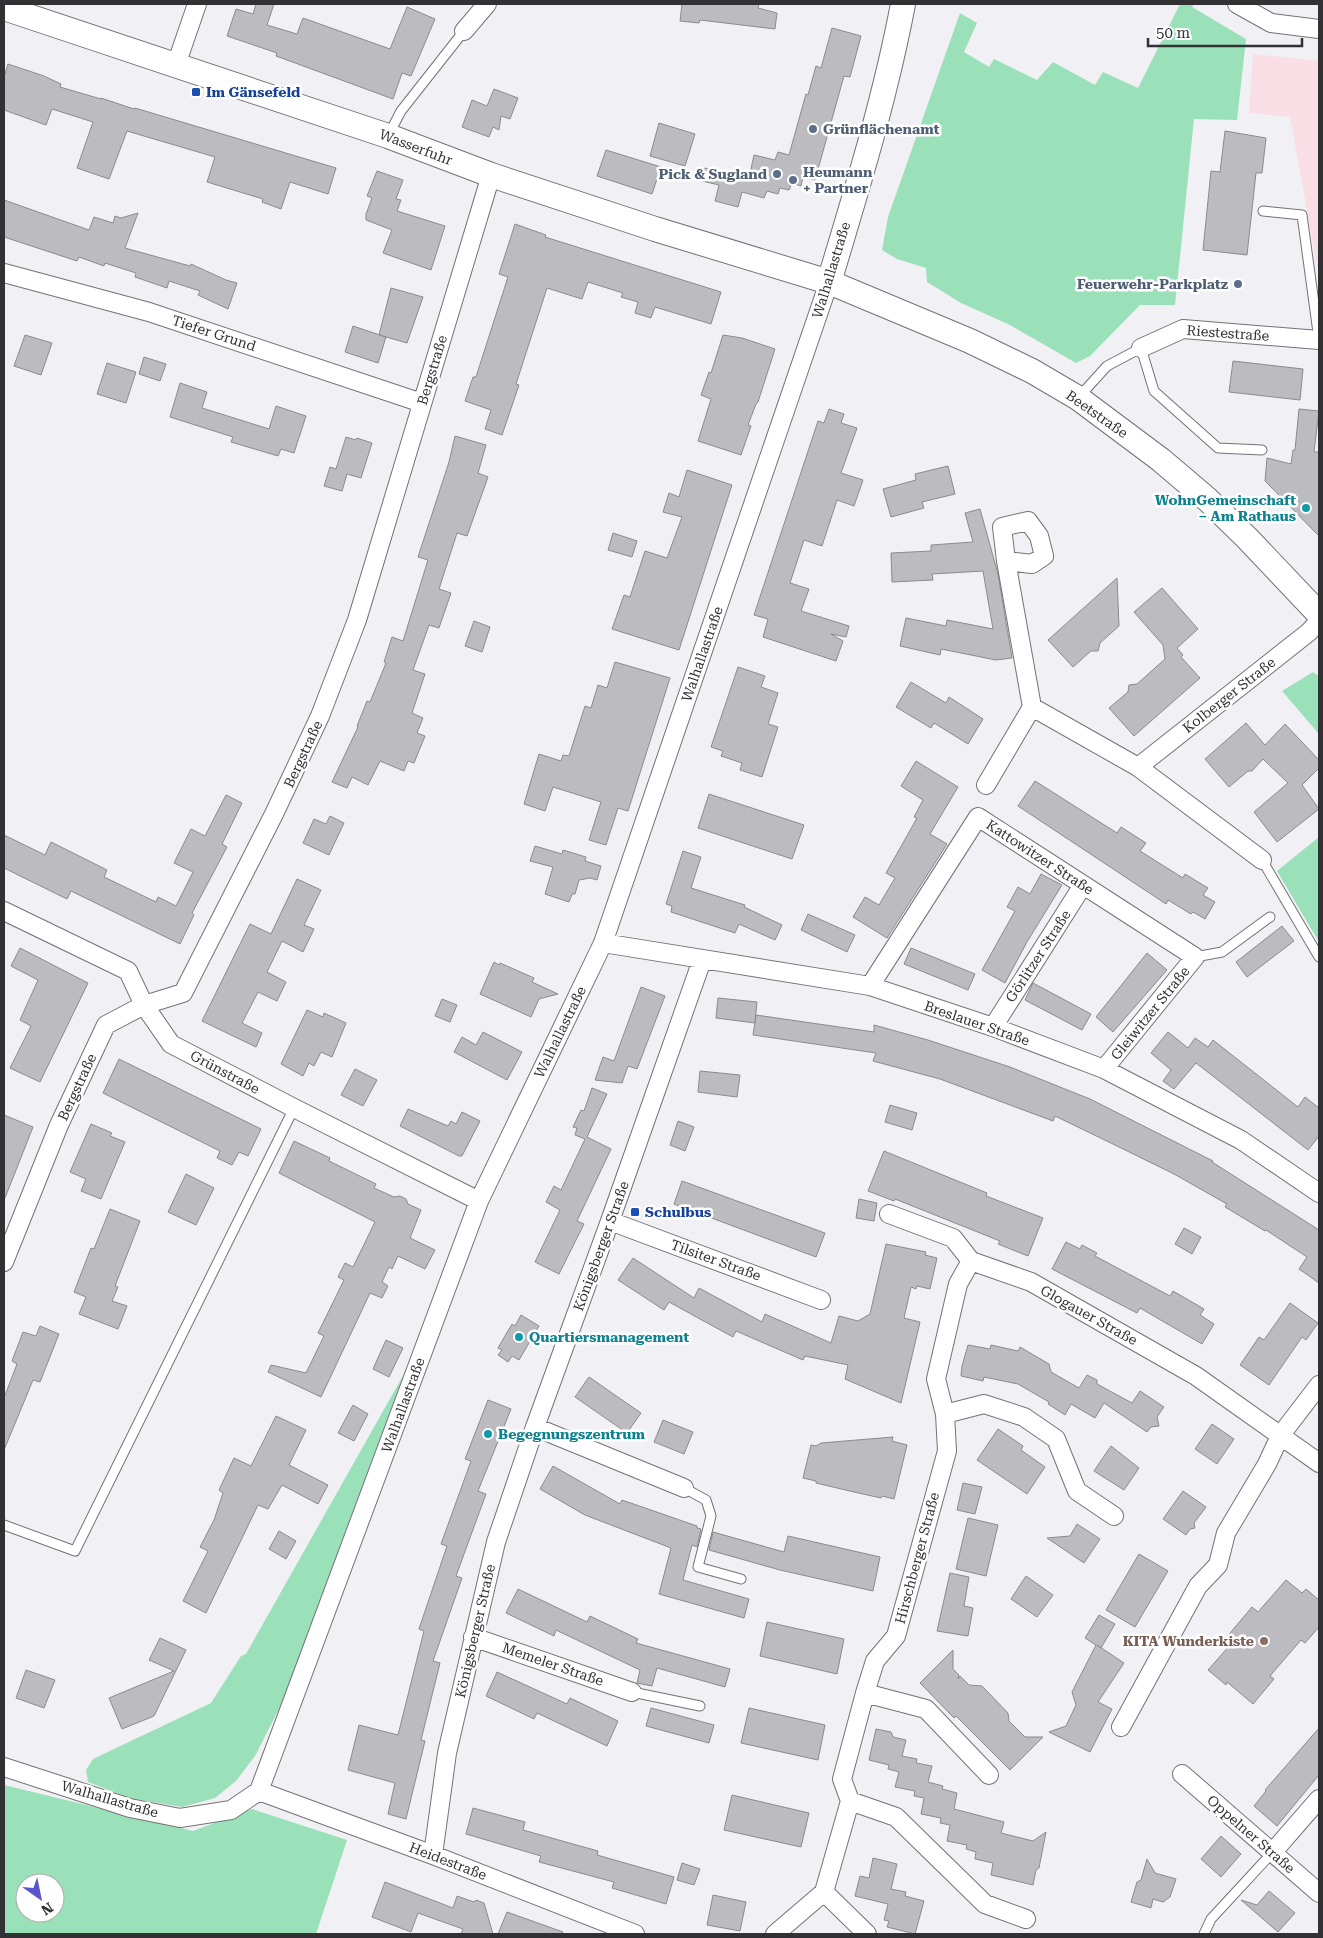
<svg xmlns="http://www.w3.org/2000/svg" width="1323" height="1938" viewBox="0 0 1323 1938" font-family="'Roboto Serif',serif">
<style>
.education{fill:#f9dfe5}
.green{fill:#9ae0b9;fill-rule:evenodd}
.building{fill:#bcbbbf;stroke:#8b8a8e}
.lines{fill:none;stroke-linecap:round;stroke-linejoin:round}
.lane-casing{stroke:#737276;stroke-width:11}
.street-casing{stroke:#737276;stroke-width:20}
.secondary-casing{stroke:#737276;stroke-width:26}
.lane{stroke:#fff;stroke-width:9}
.street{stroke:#fff;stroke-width:18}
.secondary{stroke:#fff;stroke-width:24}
.transit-dot{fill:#1a4fb4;stroke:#fff;stroke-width:2}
.service-dot{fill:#5c6f8a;stroke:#fff;stroke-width:2}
.culture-dot{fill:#0f9aa8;stroke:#fff;stroke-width:2}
.education-dot{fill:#8d6e63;stroke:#fff;stroke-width:2}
.labels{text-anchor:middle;stroke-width:5;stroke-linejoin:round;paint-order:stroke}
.transit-label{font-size:14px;font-weight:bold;fill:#164399;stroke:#fff;text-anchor:start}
.service-label{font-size:14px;font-weight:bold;fill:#4e5e75;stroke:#fff;text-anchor:start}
.street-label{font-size:14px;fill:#323234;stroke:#fff}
.culture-label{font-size:14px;font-weight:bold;fill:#0d838f;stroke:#fff;text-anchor:start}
.education-label{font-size:14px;font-weight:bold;fill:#785e54;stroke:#fff;text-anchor:end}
</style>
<rect width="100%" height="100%" fill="#f1f0f4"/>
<path class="education" d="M1253 54 1319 61V276L1290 117 1249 113Z"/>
<path class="green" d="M1180 4H1194L1192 7 1246 39 1237 120 1194 119 1175 305H1140L1090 356 1076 363 1010 325 961 303 927 282 926 268 897 259 882 250 888 217 960 13 977 23 964 52 989 67 994 59 1037 80 1053 62 1095 85 1103 72 1138 88Z
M1313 672 1319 676V734L1282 691Z
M1319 837V942L1277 871Z
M404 1374 283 1701 255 1756 236 1781 215 1798 182 1807 130 1798 88 1782 86 1770 93 1759 211 1703 241 1656 246 1654Z
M4 1785 193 1831 252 1809 347 1840 316 1934H4ZM25 1883H55V1913H25Z"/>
<path class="building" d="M256 4H274L267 25 297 34 303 18 390 49 407 7 435 19 411 76 402 73 393 99 276 56 277 53 227 36 236 9 253 14Z
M682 4H759L758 8 777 13 775 29 700 20 699 23 680 21Z
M832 28 861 36 850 77 844 76 815 180 803 177 801 186 792 183 789 190 780 188 778 194 767 191 764 198 742 192 738 207 715 201 719 185 702 181 705 168 749 178 754 155 775 160 778 152 789 155 806 94 808 95 816 66 821 68Z
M8 64 44 76 61 84 60 87 101 99V98L134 109 135 108 336 168 328 194 290 182 281 209 262 202 263 199 207 182 215 157 127 131 109 179 77 168 93 122 52 109 46 125 4 110V77Z
M494 89 518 98 510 119 501 116 499 130 493 127 489 137 462 127 472 100 487 106Z
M659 123 695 134 685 166 650 156Z
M1225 131 1266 138 1262 173H1256L1247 255 1203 250 1211 171 1220 172Z
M606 150 661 167 652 194 597 176Z
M377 171 403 180 396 199 401 200 397 211 445 226 431 270 383 253 392 230 366 220V214L372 198 367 196Z
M4 200 89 230 94 217 113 223 115 216 121 218 138 213 125 248 190 266 191 264 226 280 237 283 228 309 198 295 200 291 169 281 167 288 135 277 136 273 105 263 104 266 79 257 77 261 4 237Z
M515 224 546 235 545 237 721 292 711 324 655 307 651 318 635 313 638 302 621 297 623 293 588 282 582 299 547 288 516 384 519 385 502 435 485 429 491 410 465 401 473 377H476L508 277 499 274Z
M391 288 423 297 407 343 379 335Z
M353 326 386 337 378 363 345 352Z
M25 335 52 343 41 375 14 366Z
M723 335 742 338 775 349 758 402 756 404 748 425 751 426 741 455 698 441 711 399 701 395 709 372 711 373Z
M144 357 166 364 160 381 139 374Z
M1233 361 1303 369 1300 400 1229 392Z
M107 363 136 372 126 403 97 394Z
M180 383 207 392 202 408 269 429 276 406 306 416 294 453 281 449 278 456 231 442 233 437 170 417Z
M829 409 844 414 841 423 857 428 841 473 863 480 854 506 837 500 822 546 804 540 790 583 809 589 801 611 849 626 846 637 831 634 843 641 836 661 763 637 768 619 754 615 818 421 824 423Z
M1299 409 1319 411 1314 452H1319V536L1265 481 1267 458 1291 464 1293 450H1295Z
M455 436 486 445 478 473 488 477 467 536 457 533 439 589 451 593 439 628 429 625 413 670 425 674 412 713 423 718 417 733 425 736 414 763 408 761 404 771 380 761 368 785 352 777 347 788 332 782 358 727 357 726 367 701 370 702 386 663 384 662 392 637 403 641 428 560 418 557 449 462Z
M346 437 356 440 357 438 372 443 361 478 347 474 342 491 324 486 330 467 336 469Z
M948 466 955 494 922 502 924 508 891 517 883 489 916 480 915 474Z
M687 470 732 485 679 650 612 629 624 595 630 597 645 551 667 558 682 517 663 512 669 493 679 497Z
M980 509 998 574 1012 658 996 660 941 649 940 655 900 646 906 618 946 626 947 620 993 629 983 571 932 574 933 580 892 582 891 553 931 551V545L973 542 965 513Z
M613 533 637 541 632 557 608 550Z
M1117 578 1119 626 1100 643 1098 651H1091L1073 667 1048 640Z
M1162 588 1198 629 1177 648 1183 655 1181 657 1200 678 1134 736 1109 708 1128 692 1129 685 1137 684 1165 659 1163 645 1134 612Z
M474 621 490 627 482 652 465 646Z
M615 662 670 678 628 811 618 808 606 845 589 840 601 802 553 787 545 811 524 804 539 754 561 761 563 755 569 756 585 706 591 708 598 685 607 688Z
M738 667 765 676 761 687 778 693 768 724 778 727 762 777 740 770 742 763 721 756 723 751 711 747Z
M911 682 946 703 949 697 983 719 968 744 934 723 931 728 896 707Z
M1246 723 1265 745 1285 724 1319 760V768L1302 785 1319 809 1277 842 1254 812 1288 783 1263 759 1252 771H1248L1229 787 1205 759Z
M916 761 958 787 930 834 947 844 887 938 853 917 865 897 879 905 895 878 886 873 917 818 914 817 923 800 901 786Z
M1035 781 1117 833 1121 827 1146 843 1140 851 1183 878 1185 874 1208 888 1203 895 1215 902 1205 919 1193 912 1191 914 1168 900 1166 904 1018 806Z
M709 794 804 825 792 859 698 828Z
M226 795 242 803 222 844 227 847 192 913 194 915 180 944 71 891 67 899 4 868V835L45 855 51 842 107 870 104 877 156 902 158 897 176 906 193 872 174 863 191 829 205 836Z
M330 816 344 823 329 855 303 843 314 819 326 824Z
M535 846 562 854 563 850 586 857 585 861 601 866 597 880 590 878 579 880 575 894H572L569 902 545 894 553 867 530 861Z
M683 851 701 857 691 888 745 905 744 907 782 925 775 940 739 924 735 933 671 912 672 906 666 904Z
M1041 874 1062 885 1027 942 1005 983 982 970 1015 911 1007 907 1018 887 1030 894Z
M297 879 321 890 304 925 314 929 303 952 282 941 267 972 286 982 277 1001 258 992 242 1023 262 1033 256 1047 202 1021 250 924 271 934Z
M808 914 855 935 847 952 801 930Z
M1282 926 1294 941 1247 977 1236 962Z
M20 948 88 983 40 1082 10 1068 31 1026 20 1020 38 980 11 966Z
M911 948 975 974 968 990 904 964Z
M1147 953 1167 970 1113 1032 1096 1017Z
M494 962 499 965 500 963 534 978 532 982 558 994 539 999 531 1017 480 994Z
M1033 983 1091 1014 1082 1030 1025 1000Z
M641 987 665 996 637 1069 628 1066 622 1083 595 1080 603 1057 614 1061Z
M718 998 757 1002 755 1023 716 1018Z
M442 999 457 1005 450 1022 435 1016Z
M307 1010 323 1017 324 1013 346 1023 332 1057 321 1052 314 1066 309 1063 303 1076 281 1064Z
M756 1015 874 1032V1025L928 1040 1010 1067 1090 1099 1213 1161 1212 1162 1319 1230V1283L1299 1269 1307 1257 1266 1230 1265 1231 1225 1207 1227 1204 1174 1174 1117 1146 1055 1116 1053 1121 940 1079 873 1061 876 1053 753 1035Z
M483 1032 522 1052 507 1080 454 1052 462 1037 476 1045Z
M1168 1032 1188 1048 1195 1038 1208 1047 1213 1040 1298 1107 1305 1097 1319 1108V1136L1308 1150 1196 1063 1174 1089 1163 1081 1171 1070 1151 1053Z
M119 1059 261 1129 248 1156 239 1152 232 1165 217 1158 220 1151 103 1093Z
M355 1069 377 1080 363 1106 341 1095Z
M700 1071 740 1075 737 1097 698 1092Z
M592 1088 607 1094 587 1137 611 1149 577 1221 584 1224 559 1274 535 1262 560 1210 546 1202 554 1186 561 1190 585 1139 575 1135 577 1128 573 1127 581 1110 584 1111Z
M890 1105 917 1113 912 1130 885 1122Z
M408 1109 448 1126 451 1121 456 1124 462 1112 480 1121 462 1156H459L400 1126Z
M4 1115 33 1127 5 1198 4 1197Z
M678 1121 694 1127 685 1151 670 1145Z
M91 1124 112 1133 110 1136 125 1142 101 1199 81 1191 86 1179 70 1172Z
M294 1141 330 1158 329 1161 376 1184 374 1188 394 1197 400 1196 406 1199 408 1204 421 1210 410 1238 435 1250 425 1269 398 1256 392 1269 389 1267 382 1282 388 1286 382 1298 370 1293 321 1397 268 1372 271 1365 306 1373 324 1336 318 1333 344 1280 338 1277 345 1263 353 1267 375 1222 279 1173Z
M884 1151 987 1193 986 1196 1043 1218 1028 1256 998 1244 1000 1241 895 1199 894 1201 868 1191Z
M186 1174 214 1188 196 1225 168 1212Z
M682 1181 825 1233 816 1257 674 1204Z
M859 1199 877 1203 874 1221 856 1218Z
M110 1209 140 1221 115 1286 118 1287 112 1301 127 1306 118 1329 79 1314 86 1297 74 1292 91 1248 94 1249Z
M1184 1228 1201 1237 1192 1254 1175 1244Z
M1066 1242 1080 1249 1082 1245 1097 1253 1095 1256 1170 1296 1173 1291 1204 1309 1200 1315 1214 1324 1202 1344 1140 1308 1137 1313 1052 1269Z
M886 1244 926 1252 925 1255 937 1258 930 1289 917 1286 916 1289 911 1287 904 1318 920 1322 901 1403 845 1379 848 1365 805 1356 803 1360 736 1331 733 1337 669 1302 664 1310 618 1280 633 1258 694 1298 699 1288 762 1322 765 1314 831 1343 839 1316 858 1321 870 1314Z
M1290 1303 1318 1323 1306 1340 1302 1337 1269 1385 1240 1365 1259 1337 1264 1340Z
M521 1315 539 1326 519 1360 512 1356 508 1362 498 1355 502 1350 498 1348 512 1324 515 1326Z
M40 1326 59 1334 40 1382 33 1380 4 1450V1398L17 1364 12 1361 23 1332 36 1336Z
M386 1340 403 1348 389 1377 373 1369Z
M968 1345 990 1349 991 1345 1018 1351 1020 1347 1049 1364 1051 1372 1079 1388 1087 1375 1097 1380V1384L1132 1403 1140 1391 1164 1407 1157 1417 1159 1426 1151 1427 1147 1432 1104 1403 1095 1418 1071 1404 1065 1415 1048 1404 1049 1402 1018 1384 984 1377 983 1381 961 1376 962 1366Z
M589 1377 641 1413 627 1433 575 1397Z
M488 1400 511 1409 478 1491 486 1494 456 1576 462 1578 433 1661 440 1663 421 1740 425 1741 406 1819 388 1814 395 1783 348 1770 359 1725 398 1735 424 1631 419 1629 447 1546 441 1544 471 1461 465 1459Z
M353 1405 368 1414 354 1441 338 1433Z
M276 1416 306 1430 289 1465 328 1485 318 1504 282 1485 268 1509 258 1505 206 1613 183 1601 208 1551 200 1547 214 1520 223 1493 219 1490 234 1458 251 1466Z
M663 1420 693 1432 684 1454 654 1442Z
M1212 1424 1234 1439 1217 1464 1195 1449Z
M998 1429 1023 1446 1021 1450 1045 1467 1027 1494 977 1460Z
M893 1437 892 1441 907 1445 894 1499 882 1496 881 1498 854 1492 816 1483V1481L803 1478 811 1445 816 1446 821 1443Z
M1111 1446 1139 1468 1124 1490 1094 1471Z
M553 1466 620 1504 622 1500 697 1526V1528L701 1529 697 1547 692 1545 683 1580 749 1599 744 1618 659 1594 671 1548 585 1515 540 1489Z
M963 1483 982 1487 975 1514 957 1510Z
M1183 1491 1206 1507 1194 1523 1195 1528 1190 1529 1186 1535 1163 1519Z
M968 1518 998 1525 986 1576 956 1569Z
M1077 1524 1100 1539 1084 1563 1047 1538 1070 1536Z
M279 1531 296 1541 286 1559 269 1549Z
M713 1532 784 1552 788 1536 880 1557 873 1591 780 1570 709 1550Z
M1139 1554 1168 1571 1135 1627 1106 1610Z
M950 1573 969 1577 964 1606 973 1608 968 1636 937 1631Z
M1026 1576 1053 1595 1037 1617 1011 1599Z
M1286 1580 1302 1593 1306 1589 1319 1600V1627L1305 1643 1301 1640 1270 1676 1274 1679 1253 1704 1227 1682 1226 1685 1208 1670 1231 1644 1225 1639 1252 1607 1258 1612Z
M518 1589 587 1622 590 1616 638 1639 636 1643 730 1669 725 1687 657 1668 652 1686 637 1683 640 1670 556 1630 554 1636 506 1613Z
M1099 1615 1115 1624 1101 1648 1097 1645 1124 1663 1098 1702 1112 1709 1090 1752 1049 1732 1066 1726 1076 1705 1072 1692 1096 1645 1085 1638Z
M767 1622 844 1639 837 1674 760 1656Z
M160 1638 186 1650 154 1716 122 1729 109 1698 174 1671 149 1660Z
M953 1650V1669L959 1675 958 1679 960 1676 969 1685 982 1686 1008 1713 1009 1721 1025 1737H1043L1010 1770 956 1716 954 1718 920 1683Z
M26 1670 55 1680 44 1708 16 1698Z
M497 1672 567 1704 570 1698 618 1721 607 1746 537 1713 534 1719 486 1696Z
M651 1708 714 1725 709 1743 646 1726Z
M749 1708 825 1725 818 1760 741 1743Z
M1319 1728V1775L1277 1826 1254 1806 1266 1791 1265 1790Z
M876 1729 891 1732 893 1737 906 1740 902 1756 917 1759 916 1763 932 1766 928 1782 943 1786 942 1789 957 1793 954 1809 1004 1822 1001 1833 1033 1841 1046 1832 1039 1868 1036 1870 1033 1885 991 1875 993 1863 975 1859 976 1852 966 1849 967 1845 947 1841 950 1825 940 1823 941 1818 921 1814 924 1798 914 1796 915 1791 895 1787 899 1772 888 1769 889 1765 869 1760Z
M732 1795 809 1813 801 1847 724 1830Z
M473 1808 525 1822 523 1830 598 1851 597 1855 674 1877 666 1904 612 1888 614 1882 539 1862 541 1856 466 1834Z
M1221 1836 1241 1854 1221 1877 1201 1859Z
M873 1858 897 1864 891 1889 906 1892 905 1896 924 1901 915 1934 887 1927 889 1921 884 1920 888 1904 855 1896 860 1876 869 1878Z
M1147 1859 1155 1873 1176 1879 1170 1897 1163 1902 1153 1899 1151 1908 1131 1902 1137 1882 1141 1880Z
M682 1863 700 1869 694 1885 677 1880Z
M385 1882 453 1908 457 1896 474 1902 476 1900 484 1903 493 1934H461L463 1929 418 1913 411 1932 372 1917Z
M1269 1891 1295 1913 1278 1932 1241 1900 1257 1905Z
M713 1895 746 1902 740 1931 707 1925Z
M507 1912 563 1932 562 1934H498Z"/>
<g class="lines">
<g class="lane-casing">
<path id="lane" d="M388 136 401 111 464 31
M1263 211 1302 215 1319 340
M1078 398 1107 366 1141 348 1154 391 1218 448 1262 450
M1262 860 1319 957
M1195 957 1222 952 1270 917
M684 1488 706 1500 711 1516 698 1567 741 1579
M4 1525 75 1551 294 1108
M632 1692 700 1706
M1204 1934 1211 1919 1272 1853"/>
</g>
<g class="street-casing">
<path id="street" d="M1237 4 1271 23 1319 29
M464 31 487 4
M176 65 197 4
M4 273 149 312 422 403
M1141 348 1183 329 1319 340
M1006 561 1032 564 1044 556 1039 536 1028 521 1002 527 1006 561 1032 707 1138 767 1262 860
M1138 767 1309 632 1319 621
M986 785 1032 707
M4 911 128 971 144 1005 171 1044 294 1108 479 1201
M603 943 870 986 993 1027 1104 1069 1241 1140 1319 1193
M870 986 978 817 1195 957 1104 1069
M993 1027 1083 885
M889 1214 953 1238 971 1261 1031 1282 1196 1376 1319 1463
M610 1221 821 1300
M4 1262 59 1125 106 1025 144 1005 183 993 274 814 320 716 357 620 491 175
M945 1414 984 1404 1024 1417 1056 1439 1077 1491 1114 1516
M535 1427 684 1488
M473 1637 632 1692
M865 1693 926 1709 989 1775
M1121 1727 1198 1586 1218 1565 1226 1533 1267 1464 1280 1436 1319 1385
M4 1767 130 1808 180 1818 231 1810 259 1791 479 1201 603 943 829 282
M1182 1774 1319 1893
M259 1791 433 1855 635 1934
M850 1801 896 1817 985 1904 1026 1919
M1272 1853 1319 1799
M433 1855 447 1753 496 1542 535 1427 610 1221 702 960
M824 1892 867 1934
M775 1934 824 1892 850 1801 842 1779 865 1693 875 1661 896 1636 947 1451 945 1414 936 1379 958 1284 971 1261"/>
</g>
<g class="secondary-casing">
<path id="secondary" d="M4 8 388 136 491 175 655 229 829 282 970 341 1032 371 1078 398 1161 460 1208 500 1247 538 1319 614
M829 282C857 189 885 99 903 4"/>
</g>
<use href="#lane" class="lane"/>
<use href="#street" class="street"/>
<use href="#secondary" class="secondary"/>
</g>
<g class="transit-dot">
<rect x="191" y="87" width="10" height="10" rx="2.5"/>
<rect x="630" y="1207" width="10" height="10" rx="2.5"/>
</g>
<g class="service-dot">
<circle cx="813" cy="129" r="5"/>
<circle cx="777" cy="174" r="5"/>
<circle cx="793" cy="180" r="5"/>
<circle cx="1238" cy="284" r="5"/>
</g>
<g class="culture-dot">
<circle cx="1306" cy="508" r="5"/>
<circle cx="519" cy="1337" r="5"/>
<circle cx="488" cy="1434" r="5"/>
</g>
<circle class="education-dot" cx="1264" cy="1641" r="5"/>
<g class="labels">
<g class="transit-label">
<text x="206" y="97">Im Gänsefeld</text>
<text x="645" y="1217">Schulbus</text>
</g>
<g class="service-label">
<text x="823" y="134">Grünflächenamt</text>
<text x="803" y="177">Heumann<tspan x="803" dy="16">+ Partner</tspan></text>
<text x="767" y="179" text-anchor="end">Pick &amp; Sugland</text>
<text x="1228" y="289" text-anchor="end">Feuerwehr-Parkplatz</text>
</g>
<g class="street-label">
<text transform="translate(416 147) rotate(21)" y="5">Wasserfuhr</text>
<text transform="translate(831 270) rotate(-73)" y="5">Walhallastraße</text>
<text transform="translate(214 333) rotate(18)" y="5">Tiefer Grund</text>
<text transform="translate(1228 333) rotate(4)" y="5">Riestestraße</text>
<text transform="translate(432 370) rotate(-73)" y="5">Bergstraße</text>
<text transform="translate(1097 414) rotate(35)" y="5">Beetstraße</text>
<text transform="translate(702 654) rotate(-71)" y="5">Walhallastraße</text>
<text transform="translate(1229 695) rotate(-38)" y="5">Kolberger Straße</text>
<text transform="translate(303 754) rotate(-65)" y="5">Bergstraße</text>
<text transform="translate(1040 857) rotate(33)" y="5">Kattowitzer Straße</text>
<text transform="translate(1038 956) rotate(-57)" y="5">Görlitzer Straße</text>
<text transform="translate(1150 1013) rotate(-51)" y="5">Gleiwitzer Straße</text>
<text transform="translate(977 1023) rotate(19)" y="5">Breslauer Straße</text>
<text transform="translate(560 1032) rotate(-64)" y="5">Walhallastraße</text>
<text transform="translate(225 1072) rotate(28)" y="5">Grünstraße</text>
<text transform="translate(77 1087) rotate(-65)" y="5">Bergstraße</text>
<text transform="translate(601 1246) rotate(-70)" y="5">Königsberger Straße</text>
<text transform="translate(716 1260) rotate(20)" y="5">Tilsiter Straße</text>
<text transform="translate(1089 1315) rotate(29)" y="5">Glogauer Straße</text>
<text transform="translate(403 1405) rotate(-70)" y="5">Walhallastraße</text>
<text transform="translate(917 1558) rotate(-75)" y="5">Hirschberger Straße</text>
<text transform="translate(475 1631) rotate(-77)" y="5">Königsberger Straße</text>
<text transform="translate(553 1664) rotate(19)" y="5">Memeler Straße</text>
<text transform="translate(110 1799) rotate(16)" y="5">Walhallastraße</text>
<text transform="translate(1251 1834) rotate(41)" y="5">Oppelner Straße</text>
<text transform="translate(448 1861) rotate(21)" y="5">Heidestraße</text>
</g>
<g class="culture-label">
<text x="1296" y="505" text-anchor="end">WohnGemeinschaft<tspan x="1296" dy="16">– Am Rathaus</tspan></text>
<text x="529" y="1342">Quartiersmanagement</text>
<text x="498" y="1439">Begegnungszentrum</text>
</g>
<g class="education-label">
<text x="1254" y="1646">KITA Wunderkiste</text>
</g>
</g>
<rect width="1323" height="1938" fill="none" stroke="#323234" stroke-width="10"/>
<g transform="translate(40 1898) rotate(147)"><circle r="24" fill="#ffffff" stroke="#adadae"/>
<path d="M0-4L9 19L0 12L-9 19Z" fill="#5855cd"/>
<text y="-8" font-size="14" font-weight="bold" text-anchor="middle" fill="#323234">N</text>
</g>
<path d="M1148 38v8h154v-8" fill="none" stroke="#323234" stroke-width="2.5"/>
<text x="1156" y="38" font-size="15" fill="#323234" stroke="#ffffff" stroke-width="4" paint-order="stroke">50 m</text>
</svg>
